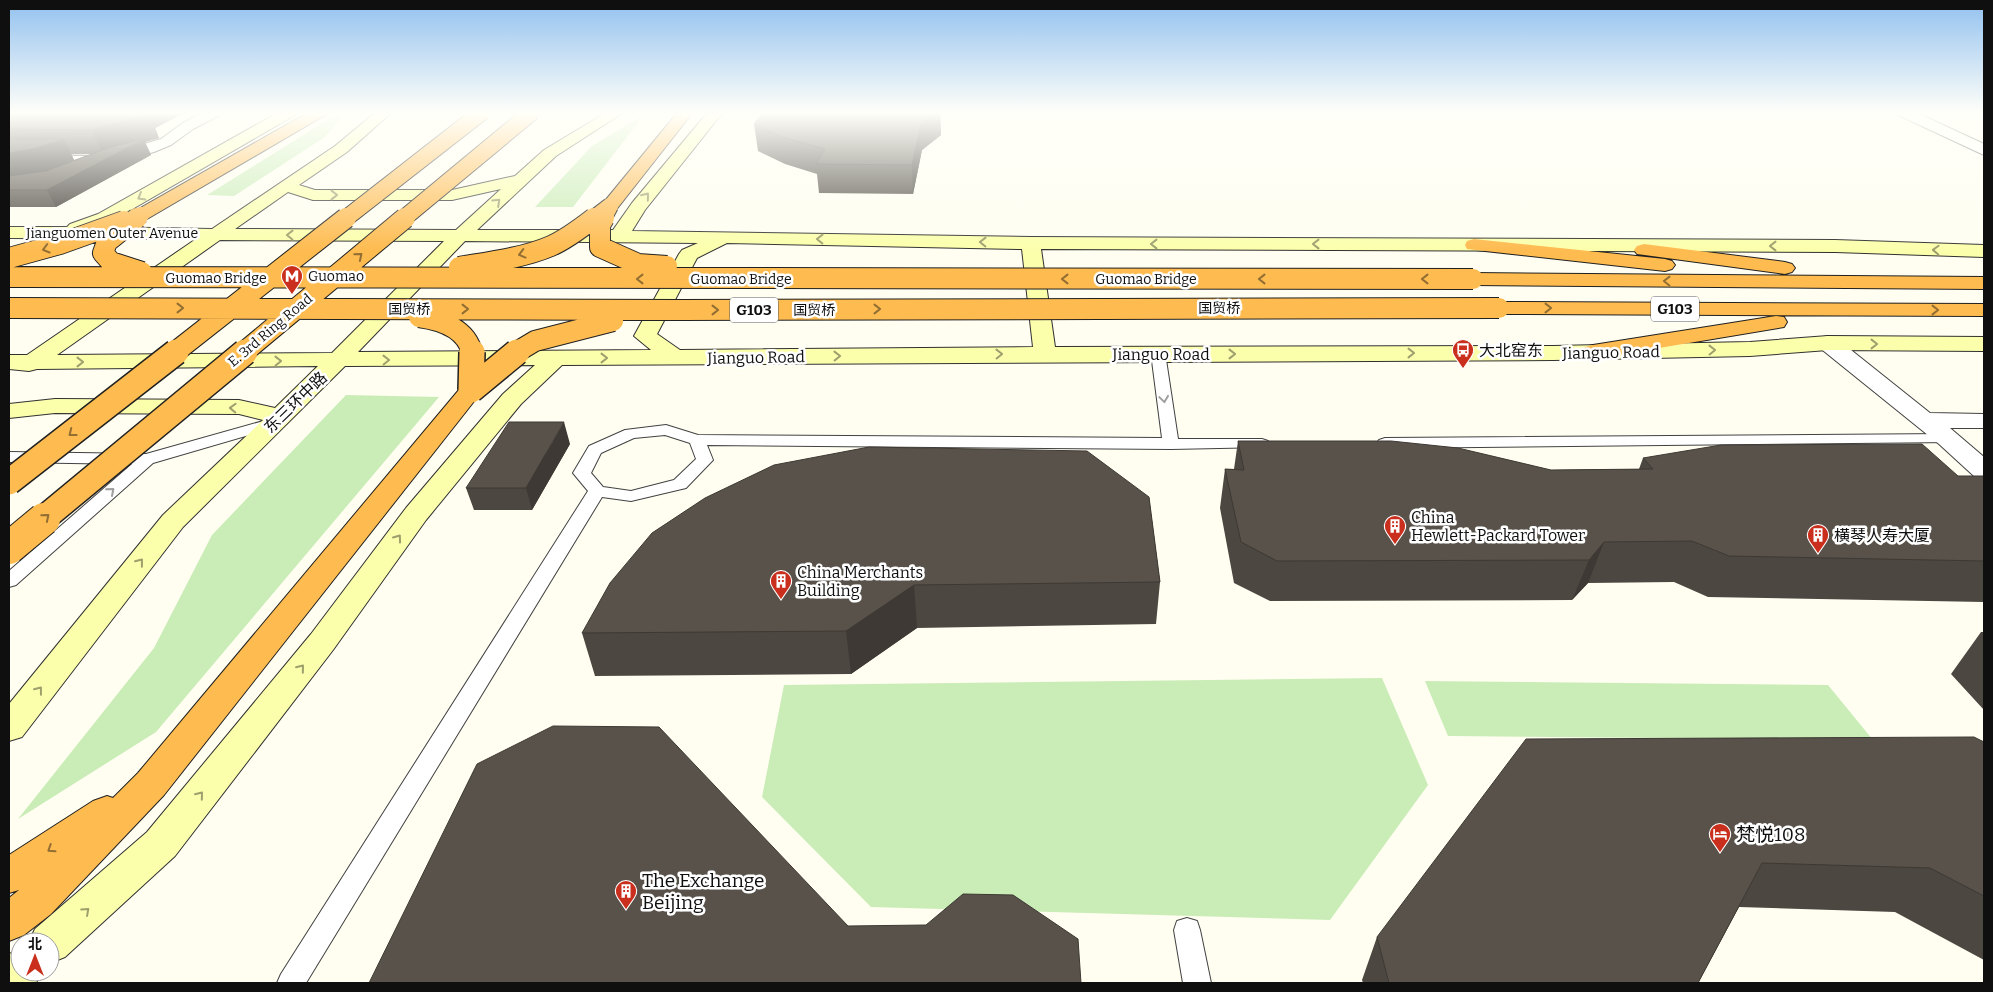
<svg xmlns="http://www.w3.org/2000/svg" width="1993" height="992" viewBox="0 0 1993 992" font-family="Bitter,'Noto Sans SC',serif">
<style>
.green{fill:#caedb7}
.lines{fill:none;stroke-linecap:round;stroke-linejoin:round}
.lane-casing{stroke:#424242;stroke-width:2}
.street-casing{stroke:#424242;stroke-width:2}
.secondary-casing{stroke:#313131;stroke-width:2}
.highway-casing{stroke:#202020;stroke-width:2}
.lane{fill:#fff;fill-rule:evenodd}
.street{fill:#fff;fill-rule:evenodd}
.secondary{fill:#fbffac;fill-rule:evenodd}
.highway{fill:#febb50;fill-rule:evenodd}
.highway-bridge-far3-casing{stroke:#202020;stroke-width:18;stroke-linecap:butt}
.highway-bridge-far2-casing{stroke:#202020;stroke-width:22;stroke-linecap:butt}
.highway-bridge-far1-casing{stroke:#202020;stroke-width:28;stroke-linecap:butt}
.highway-bridge-casing{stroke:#202020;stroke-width:34;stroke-linecap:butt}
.highway-bridge-far3{stroke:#febb50;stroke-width:16}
.highway-bridge-far2{stroke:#febb50;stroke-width:20}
.highway-bridge-far1{stroke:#febb50;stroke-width:25}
.highway-bridge{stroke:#febb50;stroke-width:32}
.wall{fill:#4c4740;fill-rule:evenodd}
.shaded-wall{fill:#3e3934}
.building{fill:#58524a;stroke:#3e3934}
.oneway{stroke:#9d9f6d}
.oneway2{stroke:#926e33}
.oneway3{stroke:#9f9f9f}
.labels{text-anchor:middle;stroke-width:5;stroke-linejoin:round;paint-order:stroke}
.far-street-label{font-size:14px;fill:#0f0f0f;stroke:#fff}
.far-poi-label{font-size:14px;fill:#0f0f0f;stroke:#fff;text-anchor:start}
.shield{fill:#fff;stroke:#575757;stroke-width:1}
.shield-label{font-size:15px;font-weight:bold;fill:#0f0f0f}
.poi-label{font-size:16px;fill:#0f0f0f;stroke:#fff;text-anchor:start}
.street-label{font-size:16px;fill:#0f0f0f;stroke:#fff}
.near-poi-label{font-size:19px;fill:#0f0f0f;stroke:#fff;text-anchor:start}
</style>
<rect width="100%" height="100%" fill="#fffef1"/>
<path class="green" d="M340 112H346L325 137 234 196 207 195Z
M644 115 573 207H535L592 146Z
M346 395 439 397 156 732 18 819 154 648 212 535Z
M1382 678 1428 785 1330 920 871 907 762 797 784 685Z
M1425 681 1828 685 1873 740 1448 736Z"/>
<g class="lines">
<g class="lane-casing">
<path id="lane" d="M9 155 103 156 108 159 103 162 9 161Z
M1158 349 1163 350 1165 353 1178 439H1262L1268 441 1270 444 1268 447 1171 449 707 445 713 460 686 488 631 501 602 497 306 983H277L281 974 588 491 573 473 589 446 625 430 666 425 698 435 1162 438 1151 353 1153 350ZM665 435 690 443 696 459 674 480 631 491 603 487 591 473 601 453 634 438Z
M274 418 280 420 282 423 280 426 153 463 16 585 9 587V571L132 464 9 462V452L146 454Z
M1948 434 1954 436 1956 439 1954 442 1385 448 1379 446 1377 443 1379 440 1385 438Z
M1187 918 1197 921 1200 930 1211 983H1183L1174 930 1177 921Z"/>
</g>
<g class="street-casing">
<path id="street" d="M204 112H222L220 115 193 129 171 145 154 152 113 163 107 161 105 158 107 155 161 139 183 123Z
M1896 112H1915L1984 144V155L1898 115Z
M1828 336 1836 338 1930 413 1984 414V428H1950L1984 457V479L1975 477 1939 444 1820 348 1817 343 1820 338Z"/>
</g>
<g class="secondary-casing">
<path id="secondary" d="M279 112H297L295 115 110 222 95 227 212 229 335 146 376 112H392L347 152 299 185 315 190H452L515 176 544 150 607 112H624L556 156 477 230H613L632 203 708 112H723L645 210 632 231 1031 237 1835 240 1984 245V257L1835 252 1041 249 1055 347 1553 346 1750 342 1828 336 1984 337V351L1828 350 1750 356 1553 360 562 365 521 404 426 520 333 650 175 856 65 957 50 963V942H29L35 929 147 832 311 634 406 508 503 394 535 365 345 366 183 527 22 737 9 741V704L163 515 263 420 239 414 55 413 9 418V404L55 399 239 400 275 408 318 366 37 369 29 371 9 369V355H27L196 239 9 238V227H67L70 224 98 214ZM501 189 456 230 235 229 288 192 313 200H452ZM220 240 444 241 332 353 57 355ZM465 241 698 243 682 250 679 254 634 336 651 350 358 352ZM727 243 1022 249 1033 347 680 350 657 334 697 258Z
M20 950V972H41L36 983H9V954Z"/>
</g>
<g class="highway-casing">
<path id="highway" d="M309 112H327L325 115 147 219 141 220 135 219 132 215 135 211Z
M678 112H693L616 210 610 211 604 210 601 206 604 202Z
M1474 239 1665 259 1672 261 1675 265 1672 269 1665 271 1467 249 1465 245 1467 241Z
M1644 244 1785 262 1792 264 1795 268 1792 272 1785 274 1637 254 1634 250 1637 246Z
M1473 273 1984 277V289L1473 285 1466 283 1463 279 1466 275Z
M1499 302 1984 304V316L1499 314 1492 312 1488 308 1492 304Z
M1776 316 1784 317 1787 322 1784 327 1593 359 1585 357 1582 352 1585 347 1593 345Z
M471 383 479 385 483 390 479 395 164 795 51 914 24 935 9 941V898L19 890 9 893V855L93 801 107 796 113 798 138 773 463 385Z"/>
</g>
<use href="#lane" class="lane"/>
<use href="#street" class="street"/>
<use href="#secondary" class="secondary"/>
<use href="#highway" class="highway"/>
<g class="highway-bridge-far3-casing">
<path id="highway-bridge-far3" d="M136 219 141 215
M345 219 482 112
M403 219 532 112
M593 219 610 206
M603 219 610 206"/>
</g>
<g class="highway-bridge-far2-casing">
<path id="highway-bridge-far2" d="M137 218 107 242 103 253 111 262 142 272
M604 218 600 225V247L638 264 667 266
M9 258 60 244 124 221
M459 267C489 262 523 258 551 246 567 239 581 228 594 218
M9 277 1473 279
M9 308 680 310 1499 308
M419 317C441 320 467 329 472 353
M174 353 346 218
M243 353 405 218
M515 353 535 341 613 321"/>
</g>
<g class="highway-bridge-far1-casing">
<path id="highway-bridge-far1" d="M471 390 472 352
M471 390 517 352
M9 482 176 352
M42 520 245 352"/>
</g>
<g class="highway-bridge-casing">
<path id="highway-bridge" d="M9 548 44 519"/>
</g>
<use href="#highway-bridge-far3" class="highway-bridge-far3"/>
<use href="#highway-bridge-far2" class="highway-bridge-far2"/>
<use href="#highway-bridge-far1" class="highway-bridge-far1"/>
<use href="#highway-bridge" class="highway-bridge"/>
</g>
<path class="wall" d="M9 112H186L155 128 159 138 145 142 151 155 56 207H9ZM71 154H92L74 160Z
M764 112H940L941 135 922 150 913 194 819 193 817 174 785 164 758 151 754 124Z
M1238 441 1551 470 1639 469 1643 458 1958 476H1984V602L1708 597 1674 582 1588 583 1572 600 1270 601 1234 583 1220 508 1225 469H1234Z
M570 444 532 510H474L466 488Z
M1149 497 1160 582 1156 624 917 628 851 674 595 676 582 633Z
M1981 632H1984V710L1951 674Z
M1984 742V960L1895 912 1739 907 1698 983H1363L1362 980 1377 937Z"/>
<path class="shaded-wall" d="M130 112H186L155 128 159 138 145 142 151 155 56 207 47 190 103 154 91 130Z
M935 112H940L941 135 922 150 913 194 912 165 921 123Z
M64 139 76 164 9 180V153Z
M564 422 570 444 532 510 526 488Z
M1604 542 1588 583 1572 600 1589 560Z
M914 585 917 628 851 674 846 631Z"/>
<path class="building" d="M9 112H130L125 114H149L91 130 9 129Z
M764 112H935L921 123 912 165 816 164 825 149 782 137 754 124Z
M9 139H64L33 149 9 153Z
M144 139 47 190H9V176L46 171 108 148Z
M509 422H564L526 488H466Z
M1238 441H1391L1458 448 1551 470 1653 469 1643 458 1721 445 1922 444 1958 476H1984V561L1729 556 1692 541 1604 542 1589 560 1277 561 1241 542 1225 469 1244 470Z
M869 447 1087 451 1149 497 1160 582 914 585 846 631 582 633 610 583 652 533 705 498 774 465Z
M553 726 659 727 848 926 926 925 963 894 1013 895 1078 939 1081 983H369L477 764Z
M1974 737 1984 742V896L1930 868 1762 863 1698 983H1389L1377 937 1526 739Z"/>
<defs><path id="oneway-chevron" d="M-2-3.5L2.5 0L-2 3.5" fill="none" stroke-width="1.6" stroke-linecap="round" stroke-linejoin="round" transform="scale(1.25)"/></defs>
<g class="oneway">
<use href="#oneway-chevron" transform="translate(334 195)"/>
<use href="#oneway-chevron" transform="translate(646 196) rotate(-51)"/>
<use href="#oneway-chevron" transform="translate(141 197) rotate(150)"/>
<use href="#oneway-chevron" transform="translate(497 202) rotate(-43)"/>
<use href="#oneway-chevron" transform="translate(290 235) rotate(-179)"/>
<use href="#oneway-chevron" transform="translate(820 239) rotate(-179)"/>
<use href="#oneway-chevron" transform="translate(983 242) rotate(-179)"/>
<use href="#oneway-chevron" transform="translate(1154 244) rotate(-180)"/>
<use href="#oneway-chevron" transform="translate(1316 244) rotate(-180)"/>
<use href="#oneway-chevron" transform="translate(1773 246) rotate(180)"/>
<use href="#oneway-chevron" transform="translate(1936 250) rotate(-178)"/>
<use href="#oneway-chevron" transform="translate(1874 344)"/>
<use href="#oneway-chevron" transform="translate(1712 350) rotate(-1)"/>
<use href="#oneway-chevron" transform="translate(1411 353)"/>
<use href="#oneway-chevron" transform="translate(999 354) rotate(-1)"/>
<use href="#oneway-chevron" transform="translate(1232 354)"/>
<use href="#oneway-chevron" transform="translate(837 356) rotate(-1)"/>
<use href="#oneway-chevron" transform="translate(604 358)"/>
<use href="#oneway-chevron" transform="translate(386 360) rotate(-1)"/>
<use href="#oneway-chevron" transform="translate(278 361) rotate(-1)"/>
<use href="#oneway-chevron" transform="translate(80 362)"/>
<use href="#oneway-chevron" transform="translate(233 408) rotate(-178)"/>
<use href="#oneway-chevron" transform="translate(398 538) rotate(-54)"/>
<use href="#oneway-chevron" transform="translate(140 562) rotate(-52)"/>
<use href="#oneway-chevron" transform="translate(301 668) rotate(-51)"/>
<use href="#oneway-chevron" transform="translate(39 690) rotate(-52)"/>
<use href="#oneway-chevron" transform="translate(200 795) rotate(-51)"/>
<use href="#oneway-chevron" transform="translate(86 911) rotate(-42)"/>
</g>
<g class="oneway2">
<use href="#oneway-chevron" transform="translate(46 249) rotate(164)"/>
<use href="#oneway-chevron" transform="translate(522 254) rotate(165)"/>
<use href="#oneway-chevron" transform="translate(359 256) rotate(-40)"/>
<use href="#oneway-chevron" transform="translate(640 279) rotate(180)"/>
<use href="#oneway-chevron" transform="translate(1065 279) rotate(180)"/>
<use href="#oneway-chevron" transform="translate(1262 279) rotate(180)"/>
<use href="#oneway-chevron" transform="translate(1425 279) rotate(180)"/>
<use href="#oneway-chevron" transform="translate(1667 281) rotate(-179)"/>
<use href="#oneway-chevron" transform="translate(180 308)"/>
<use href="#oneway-chevron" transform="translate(1548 308)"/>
<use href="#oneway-chevron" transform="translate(465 309)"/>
<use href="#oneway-chevron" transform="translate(877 309)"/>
<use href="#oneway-chevron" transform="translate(715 310)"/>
<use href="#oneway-chevron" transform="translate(1935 310)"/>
<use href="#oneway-chevron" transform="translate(72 433) rotate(142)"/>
<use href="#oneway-chevron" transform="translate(46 517) rotate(-40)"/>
<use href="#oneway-chevron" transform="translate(51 849) rotate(147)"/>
</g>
<g class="oneway3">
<use href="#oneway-chevron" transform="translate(1164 399) rotate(82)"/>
<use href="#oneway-chevron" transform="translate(111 491) rotate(-41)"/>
</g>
<linearGradient id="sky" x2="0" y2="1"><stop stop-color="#92c1ef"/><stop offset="0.45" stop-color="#fffff9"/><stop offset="1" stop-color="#fffff9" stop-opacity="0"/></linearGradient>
<rect width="1993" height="251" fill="url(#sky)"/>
<defs>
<g id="metro-pin" transform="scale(1.125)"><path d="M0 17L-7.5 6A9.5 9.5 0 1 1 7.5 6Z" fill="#c92f1c" stroke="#fff"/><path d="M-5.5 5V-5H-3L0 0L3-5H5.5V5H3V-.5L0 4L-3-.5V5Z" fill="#fff"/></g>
<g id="bus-pin" transform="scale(1.125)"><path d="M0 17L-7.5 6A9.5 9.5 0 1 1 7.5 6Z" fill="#c92f1c" stroke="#fff"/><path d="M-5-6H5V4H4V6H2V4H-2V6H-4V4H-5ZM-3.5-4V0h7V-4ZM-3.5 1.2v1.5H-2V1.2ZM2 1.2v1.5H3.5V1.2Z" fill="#fff"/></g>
<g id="building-pin" transform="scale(1.125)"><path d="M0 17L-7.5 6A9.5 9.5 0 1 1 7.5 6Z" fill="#c92f1c" stroke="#fff"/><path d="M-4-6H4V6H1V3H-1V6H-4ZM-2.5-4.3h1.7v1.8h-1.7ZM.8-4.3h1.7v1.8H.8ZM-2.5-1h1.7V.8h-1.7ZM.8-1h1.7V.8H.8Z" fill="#fff"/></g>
<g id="hotel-pin" transform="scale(1.125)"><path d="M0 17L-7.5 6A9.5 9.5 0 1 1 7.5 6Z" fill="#c92f1c" stroke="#fff"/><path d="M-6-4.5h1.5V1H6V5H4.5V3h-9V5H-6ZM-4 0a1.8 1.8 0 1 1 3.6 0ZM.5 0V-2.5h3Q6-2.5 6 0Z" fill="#fff"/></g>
</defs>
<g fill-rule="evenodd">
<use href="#metro-pin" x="292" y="276"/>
<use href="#bus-pin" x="1463" y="350"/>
<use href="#building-pin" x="1395" y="526"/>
<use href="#building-pin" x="1818" y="535"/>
<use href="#building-pin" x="781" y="581"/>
<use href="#hotel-pin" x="1720" y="834"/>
<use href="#building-pin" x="626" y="891"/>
</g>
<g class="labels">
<g class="far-street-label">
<text x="112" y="238">Jianguomen Outer Avenue</text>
<text x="216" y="283">Guomao Bridge</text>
<text x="741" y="284">Guomao Bridge</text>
<text x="1146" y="284">Guomao Bridge</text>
<text x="1219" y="313">国贸桥</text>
<text x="409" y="314">国贸桥</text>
<text x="814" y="315">国贸桥</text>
<text transform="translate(270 330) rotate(-40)" y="5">E. 3rd Ring Road</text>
</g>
<g class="far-poi-label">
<text x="308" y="281">Guomao</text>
</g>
<g class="shield">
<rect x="1651" y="296.5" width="48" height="25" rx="4"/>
<rect x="730" y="297.5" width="48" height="25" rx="4"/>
</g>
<g class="shield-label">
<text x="1675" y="314">G103</text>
<text x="754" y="315">G103</text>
</g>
<g class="poi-label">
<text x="1479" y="356">大北窑东</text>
<text x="1411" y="523">China<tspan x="1411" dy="18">Hewlett-Packard Tower</tspan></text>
<text x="1834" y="541">横琴人寿大厦</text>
<text x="797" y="578">China Merchants<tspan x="797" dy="18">Building</tspan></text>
</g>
<g class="street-label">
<text transform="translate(1611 352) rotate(-1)" y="6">Jianguo Road</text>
<text x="1161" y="360">Jianguo Road</text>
<text transform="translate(756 357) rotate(-1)" y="6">Jianguo Road</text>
<text transform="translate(295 402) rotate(-44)" y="6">东三环中路</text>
</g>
<g class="near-poi-label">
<text x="1736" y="841">梵悦108</text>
<text x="642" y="887">The Exchange<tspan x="642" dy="22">Beijing</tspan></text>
</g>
</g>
<rect width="1993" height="992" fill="none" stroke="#0f0f0f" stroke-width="20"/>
<g transform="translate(35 957)"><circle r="24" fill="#ffffff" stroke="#9f9f9f"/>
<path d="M0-4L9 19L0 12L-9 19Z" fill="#c92f1c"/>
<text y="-8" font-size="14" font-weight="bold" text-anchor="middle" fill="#0f0f0f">北</text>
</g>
</svg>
